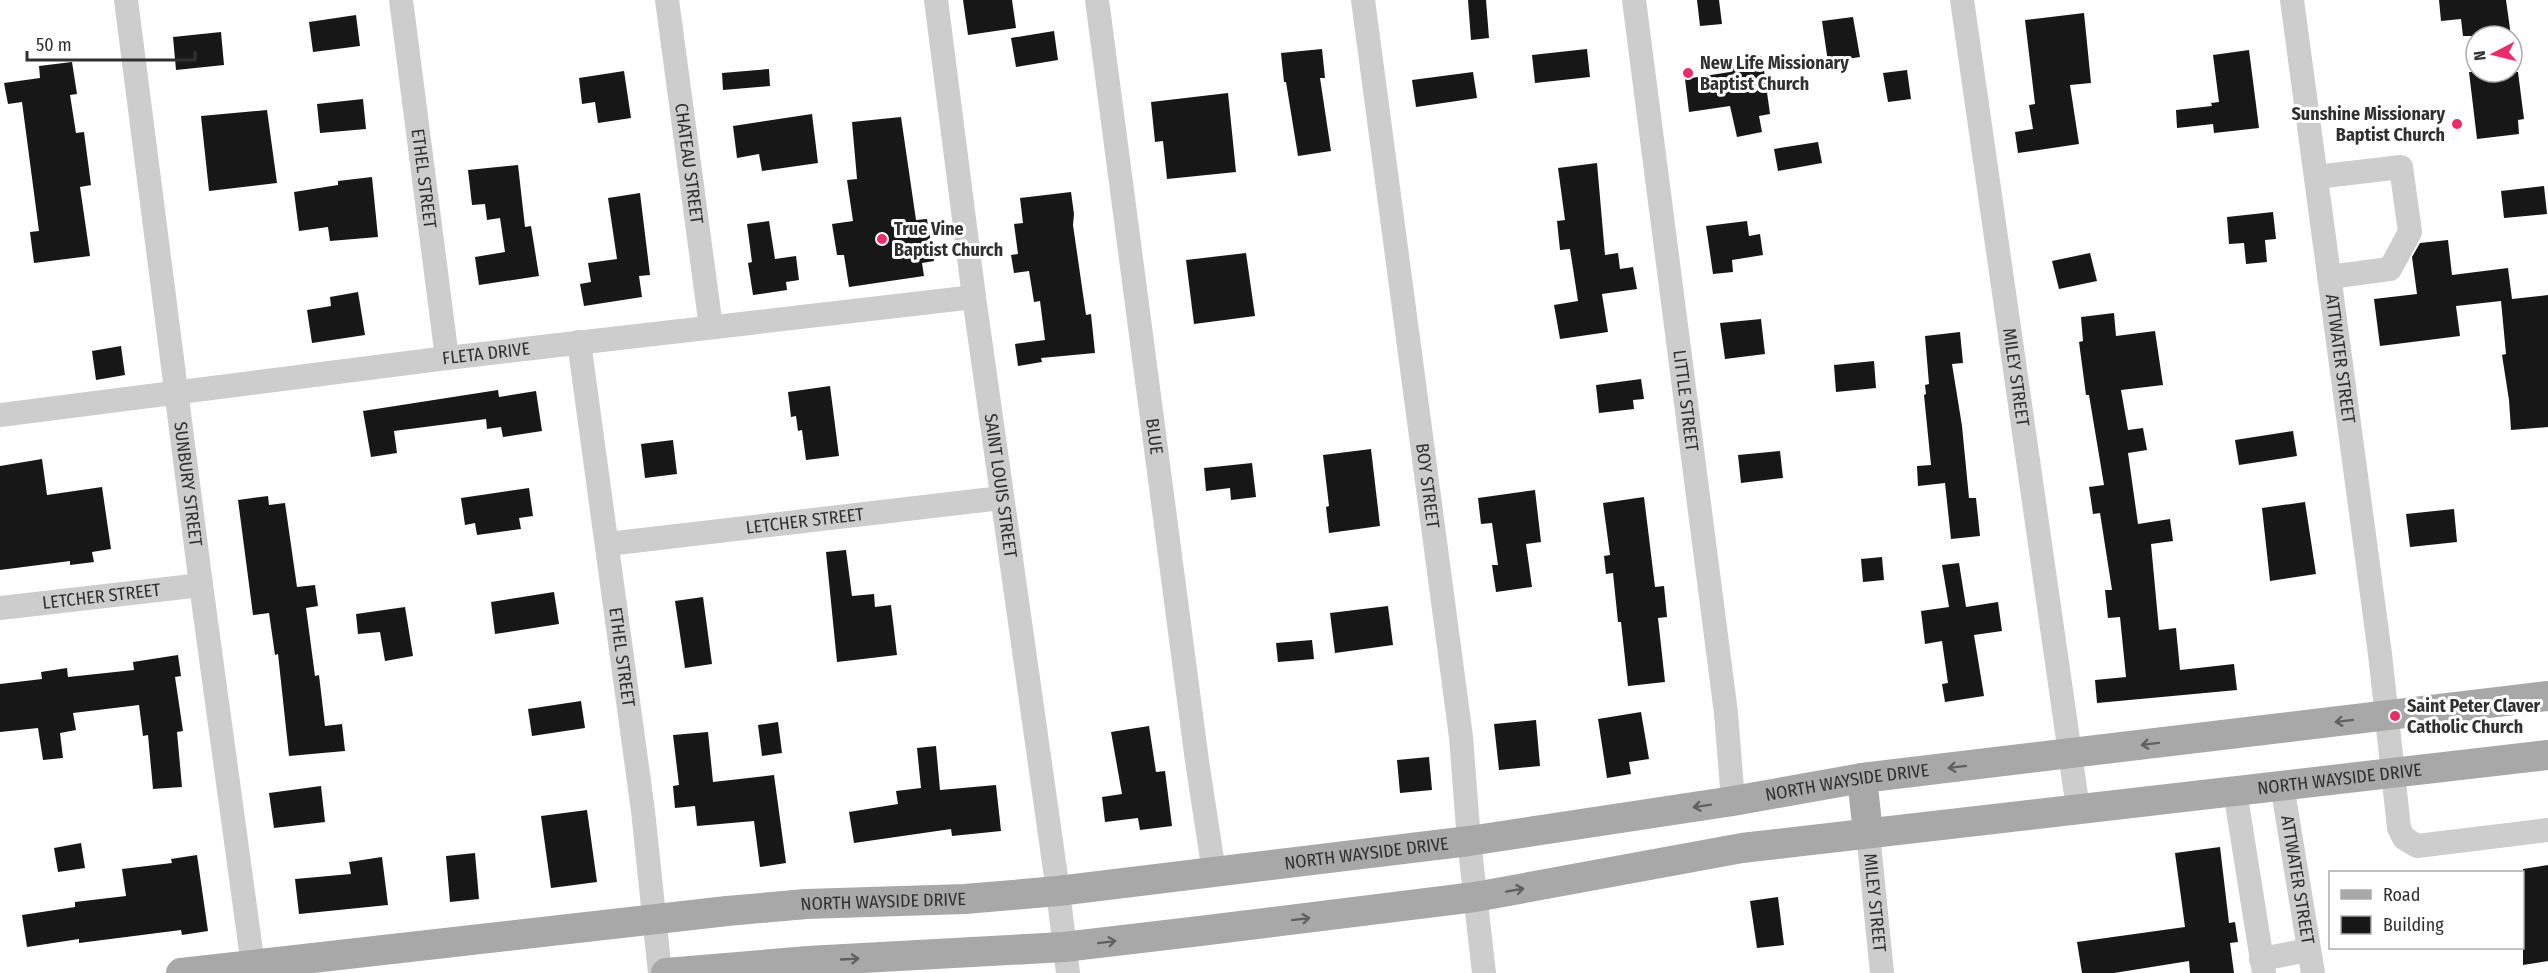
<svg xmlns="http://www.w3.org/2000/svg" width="2548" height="973" viewBox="0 0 2548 973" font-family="'Fira Sans Condensed',sans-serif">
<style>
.building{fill:#171717}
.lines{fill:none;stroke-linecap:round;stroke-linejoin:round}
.minor{stroke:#cdcdcd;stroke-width:24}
.major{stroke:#a8a8a8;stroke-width:30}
.oneway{stroke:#606060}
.poi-dot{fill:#ed2b69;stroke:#fff;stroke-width:2}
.labels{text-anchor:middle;stroke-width:6;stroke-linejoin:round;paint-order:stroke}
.poi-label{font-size:18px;font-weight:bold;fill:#303030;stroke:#fff;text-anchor:start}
.street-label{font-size:18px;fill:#303030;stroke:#fff}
</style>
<rect width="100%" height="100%" fill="#fff"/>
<path class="building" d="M963 0H1012L1016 28 968 35Z
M1468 0H1486L1489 38 1471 40Z
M1697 0H1719L1722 24 1700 26Z
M2439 0H2506L2511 36H2463L2461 19 2441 21Z
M2084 13 2091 83 2070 85 2079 144 2018 153 2015 132 2033 129 2029 105 2035 104 2025 20Z
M356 15 360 46 313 52 309 22Z
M1853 17 1860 57 1828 62 1822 21Z
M1054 31 1058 60 1016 67 1011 38Z
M221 32 224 65 176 70 173 37Z
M1322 49 1325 78H1320L1331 151 1298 156 1286 82H1284L1281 53Z
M1587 49 1590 77 1535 83 1532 55Z
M2249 50 2259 128 2214 133 2213 124 2177 128 2176 110 2212 106 2211 103 2219 102 2213 55Z
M1762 56 1770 114 1759 116 1762 132 1737 137 1730 106 1689 112 1685 79 1730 72 1729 61Z
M72 62 77 94 70 95 76 133 84 132 91 185 80 187 90 256 34 263 30 232 39 231 22 102 8 104 4 83 40 78 39 66Z
M769 69 770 86 723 90 722 73Z
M1907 70 1911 99 1888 102 1883 73Z
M624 71 631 118 598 123 595 102 582 104 579 78Z
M1473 72 1477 98 1416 107 1412 80Z
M2469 72H2518L2524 119 2518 120 2519 134 2477 139Z
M1228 93 1236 172 1167 179 1163 141 1155 142 1151 102Z
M363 99 366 129 320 133 317 104Z
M267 110 277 183 209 191 201 116Z
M812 114 818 163 762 171 759 154 737 158 733 126Z
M901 117 916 220 927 219 934 261 922 263 924 276 849 287 844 255H837L832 224 853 221 847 180 857 179 852 122Z
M1818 142 1822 163 1778 171 1774 149Z
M1597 163 1605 255 1618 253 1620 269 1633 267 1637 289 1602 294 1608 332 1560 339 1554 305 1578 301 1570 249 1560 250 1557 221 1565 220 1558 168Z
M518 165 525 227 531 226 539 276 479 285 475 257 505 252 500 218 487 220 485 204 472 205 468 170Z
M372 177 378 237 330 241 328 227 299 231 294 192 338 185V181Z
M2544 186 2547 214 2504 218 2501 191Z
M1071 192 1074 214 1073 225 1086 315 1091 314 1095 353 1041 358 1042 362 1018 366 1015 344 1045 340 1040 301 1034 302 1029 271 1014 273 1011 255 1018 254 1014 224 1023 223 1020 198Z
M640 193 650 275 639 276 642 297 584 306 580 284 591 282 588 263 617 259 608 198Z
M2273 212 2276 239 2265 240 2267 262 2246 264 2244 243 2229 244 2227 217Z
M769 221 775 259 796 256 799 280 786 282 787 290 753 295 748 263 752 262 747 224Z
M1747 221 1749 236 1760 234 1763 255 1732 260 1733 272 1713 274 1706 226Z
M2448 240 2452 275 2508 268 2512 299 2548 295V427L2511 430 2509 400 2502 355 2506 354 2501 301 2456 306 2460 336 2380 346 2374 299 2417 294 2412 257 2420 243Z
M1246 253 1255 316 1194 324 1186 260Z
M2090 253 2097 281 2059 289 2052 261Z
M358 292 365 335 312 343 307 310 331 306 330 297Z
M2114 313 2116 336 2155 331 2163 385 2121 390 2128 430 2143 428 2147 450 2128 453 2138 524 2170 519 2173 541 2151 544 2159 630 2176 628 2180 670 2234 664 2237 690 2097 703 2095 680 2126 677 2120 617 2108 618 2105 590H2112L2100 513 2093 514 2089 487 2104 485 2089 395H2086L2079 342 2083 341 2081 317Z
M1761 319 1765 354 1725 359 1720 323Z
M1960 332 1963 363 1952 364 1962 426 1969 498H1976L1980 536 1951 539 1945 483 1918 486 1917 466 1931 465 1924 395 1926 394 1925 385 1929 384 1925 336Z
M121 346 125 375 96 380 92 351Z
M1874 361 1876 388 1836 392 1834 365Z
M1641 379 1644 399 1633 400 1634 409 1599 413 1596 385Z
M830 386 839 456 806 460 802 430 798 431 796 416 791 417 788 392Z
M498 390 499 397 536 391 542 431 503 437 501 427 487 429 486 419 394 431 397 453 371 457 363 411Z
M2293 431 2297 456 2239 465 2235 440Z
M673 440 677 474 645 478 641 444Z
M1371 449 1380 526 1329 533 1326 507 1329 506 1323 455Z
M1780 451 1783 478 1741 483 1738 455Z
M42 459 47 495 102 487 111 549 92 552 94 562 70 565V561L0 570V466Z
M1252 463 1256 497 1231 500 1230 488 1206 491 1204 468Z
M529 488 533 516 519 518 521 529 477 535 475 523 465 525 461 498Z
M1535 490 1541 542 1526 544 1532 587 1496 592 1492 565H1498L1492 523 1481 524 1478 498Z
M268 496 269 505 285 503 297 587 315 585 318 606 306 608 315 676 319 675 325 726 342 724 345 751 289 756 278 654 275 655 269 613 253 615 238 500Z
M1644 497 1655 587 1664 586 1667 617 1658 618 1665 682 1628 686 1621 622H1618L1613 573 1606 574 1604 556 1610 555 1603 503Z
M2305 502 2316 574 2270 581 2262 508Z
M2454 509 2457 542 2410 547 2406 514Z
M846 550 852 596 874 594 875 607 891 605 897 655 837 662 826 552Z
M1882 557 1884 580 1863 582 1861 559Z
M1959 563 1966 607 1998 602 2002 631 1974 635 1984 696 1945 702 1942 684 1948 683 1942 641 1925 644 1921 611 1949 607 1942 565Z
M554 592 559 624 495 634 491 602Z
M703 597 712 664 685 668 675 601Z
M1388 606 1393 645 1335 653 1330 613Z
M405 607 413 656 385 661 380 632 358 634 356 614Z
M1312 640 1314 659 1278 662 1276 643Z
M178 655 181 676 175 677 183 731 177 732 182 787 153 789 148 735 143 736 139 705 73 713 76 730 60 733 63 758 43 760 38 728 0 732V684L42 679 41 672 67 668 68 677 134 670 133 662Z
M581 701 585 728 532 736 528 709Z
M1641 712 1649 759 1629 762 1631 774 1607 778 1598 719Z
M1536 720 1540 766 1499 770 1494 724Z
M778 722 782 753 762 756 758 725Z
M1149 726 1156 772 1165 771 1172 826 1140 830 1138 818 1105 822 1102 797 1122 794 1111 732Z
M708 732 713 782 774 775 786 863 760 867 754 821 697 826 695 806 675 808 673 786 679 785 673 735Z
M936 746 940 790 996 785 1001 831 952 836 951 829 854 843 849 812 898 804 896 791 921 788 917 748Z
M1429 757 1432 790 1400 793 1397 760Z
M321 786 325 822 274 828 269 793Z
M587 810 597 882 551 888 541 816Z
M81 843 85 868 58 872 54 848Z
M2220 847 2229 923 2235 922 2238 942 2230 943 2234 973H2190L2189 961 2114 973H2082L2077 942 2185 927 2175 853Z
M475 853 479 899 450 902 446 856Z
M197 855 208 931 182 935 181 930 79 943V939L27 947 22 915 75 907V902L126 896 122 869 172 863 171 859Z
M382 857 388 905 299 914 295 879 351 874 349 862Z
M2548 865V961L2523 965V869Z
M1778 897 1784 945 1757 948 1750 901Z"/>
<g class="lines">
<g class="minor">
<path id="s1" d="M126 0 201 585 254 973"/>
<path id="s2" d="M401 0 447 358"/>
<path id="s3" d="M667 0 711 327"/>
<path id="s4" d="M936 0 974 297 1058 891 1068 973"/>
<path id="s5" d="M1097 0 1197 761 1214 872"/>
<path id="s6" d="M1363 0 1461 737 1469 841 1484 973"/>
<path id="s7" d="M1634 0 1726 713 1733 801"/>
<path id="s8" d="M1962 0 2078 809"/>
<path id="s9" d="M2292 0 2380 654 2399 828 2404 838 2417 846 2548 830"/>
<path d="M2316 177 2401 167 2410 232 2390 269 2329 277"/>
<path id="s10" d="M579 342 643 811 660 973"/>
<path id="s11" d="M0 415 447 358 974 297"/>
<path id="s12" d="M608 544 1001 498"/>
<path id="s13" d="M0 608 201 585"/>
<path id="s14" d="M2282 785 2313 973"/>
<path d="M2235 791 2264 973"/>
<path id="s15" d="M1868 833 1882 973"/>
<path d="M2261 959 2309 950"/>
</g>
<g class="major">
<path d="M1862 778 1868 833"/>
<path id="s16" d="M181 973 727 911 806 904 965 899 1058 891 1469 841 1733 801 1862 778 2548 696"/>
<path id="s17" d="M666 973 808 961 1064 947 1200 931 1475 897 1742 848 2548 755"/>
</g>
</g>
<defs><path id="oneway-shaft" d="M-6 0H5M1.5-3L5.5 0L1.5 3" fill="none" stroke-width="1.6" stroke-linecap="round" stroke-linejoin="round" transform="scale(1.5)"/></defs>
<g class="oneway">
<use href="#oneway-shaft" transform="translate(2344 721) rotate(173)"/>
<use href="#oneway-shaft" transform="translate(2150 744) rotate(173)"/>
<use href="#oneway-shaft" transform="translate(1957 767) rotate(173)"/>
<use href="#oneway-shaft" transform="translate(1702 806) rotate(171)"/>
<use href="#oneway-shaft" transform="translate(1515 890) rotate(-10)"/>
<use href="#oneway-shaft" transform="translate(1301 919) rotate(-7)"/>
<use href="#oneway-shaft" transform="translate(1107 942) rotate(-7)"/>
<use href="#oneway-shaft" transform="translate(850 959) rotate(-3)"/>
</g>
<g class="poi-dot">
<circle cx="1688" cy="73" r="6"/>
<circle cx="2457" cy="124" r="6"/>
<circle cx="882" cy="239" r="6"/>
<circle cx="2395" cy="716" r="6"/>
</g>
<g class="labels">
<g class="poi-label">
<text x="1700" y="69">New Life Missionary<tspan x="1700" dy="21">Baptist Church</tspan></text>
<text x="2445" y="120" text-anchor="end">Sunshine Missionary<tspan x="2445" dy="21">Baptist Church</tspan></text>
<text x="894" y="235">True Vine<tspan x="894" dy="21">Baptist Church</tspan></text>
<text x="2407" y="712">Saint Peter Claver<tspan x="2407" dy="21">Catholic Church</tspan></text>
</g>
<g class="street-label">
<text dy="6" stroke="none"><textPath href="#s3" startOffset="165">CHATEAU STREET</textPath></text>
<text dy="6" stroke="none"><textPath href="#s2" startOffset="180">ETHEL STREET</textPath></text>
<text dy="6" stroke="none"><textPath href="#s11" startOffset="490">FLETA DRIVE</textPath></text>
<text dy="6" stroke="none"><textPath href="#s9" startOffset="362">ATTWATER STREET</textPath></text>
<text dy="6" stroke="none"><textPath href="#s8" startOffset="381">MILEY STREET</textPath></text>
<text dy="6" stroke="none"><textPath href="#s7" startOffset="404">LITTLE STREET</textPath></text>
<text dy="6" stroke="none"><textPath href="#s5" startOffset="440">BLUE</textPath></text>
<text dy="6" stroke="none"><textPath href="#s1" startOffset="488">SUNBURY STREET</textPath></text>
<text dy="6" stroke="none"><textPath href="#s6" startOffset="490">BOY STREET</textPath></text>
<text dy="6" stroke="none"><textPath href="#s4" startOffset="490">SAINT LOUIS STREET</textPath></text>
<text dy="6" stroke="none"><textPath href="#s12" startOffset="198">LETCHER STREET</textPath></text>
<text dy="6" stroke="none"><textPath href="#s13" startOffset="102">LETCHER STREET</textPath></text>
<text dy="6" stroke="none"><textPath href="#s10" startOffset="318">ETHEL STREET</textPath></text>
<text dy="6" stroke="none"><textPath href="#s17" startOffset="1686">NORTH WAYSIDE DRIVE</textPath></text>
<text dy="6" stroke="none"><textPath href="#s16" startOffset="1678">NORTH WAYSIDE DRIVE</textPath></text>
<text dy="6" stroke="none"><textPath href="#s16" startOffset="1192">NORTH WAYSIDE DRIVE</textPath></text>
<text dy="6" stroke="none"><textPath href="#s14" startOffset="96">ATTWATER STREET</textPath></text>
<text dy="6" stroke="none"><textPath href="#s16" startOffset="706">NORTH WAYSIDE DRIVE</textPath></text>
<text dy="6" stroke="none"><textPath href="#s15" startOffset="70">MILEY STREET</textPath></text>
</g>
</g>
<rect x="2329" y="871" width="195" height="78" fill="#ffffff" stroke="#acacac" stroke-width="1.5"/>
<rect x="2341" y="890" width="30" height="9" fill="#a8a8a8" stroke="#acacac" stroke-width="1.5"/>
<text x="2383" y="901" font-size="18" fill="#303030">Road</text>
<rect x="2341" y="916" width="30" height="18" fill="#171717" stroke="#acacac" stroke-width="1.5"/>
<text x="2383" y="931" font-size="18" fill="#303030">Building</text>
<g transform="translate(2494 54) rotate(263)"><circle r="28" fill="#ffffff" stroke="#acacac" stroke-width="1.5"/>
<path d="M0-4.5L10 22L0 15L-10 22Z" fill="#ed2b69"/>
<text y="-9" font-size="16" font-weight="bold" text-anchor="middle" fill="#303030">N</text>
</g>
<path d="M27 51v9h168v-9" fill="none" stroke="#303030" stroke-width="3"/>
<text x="36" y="51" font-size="18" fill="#303030" stroke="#ffffff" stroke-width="4.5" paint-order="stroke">50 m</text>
</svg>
